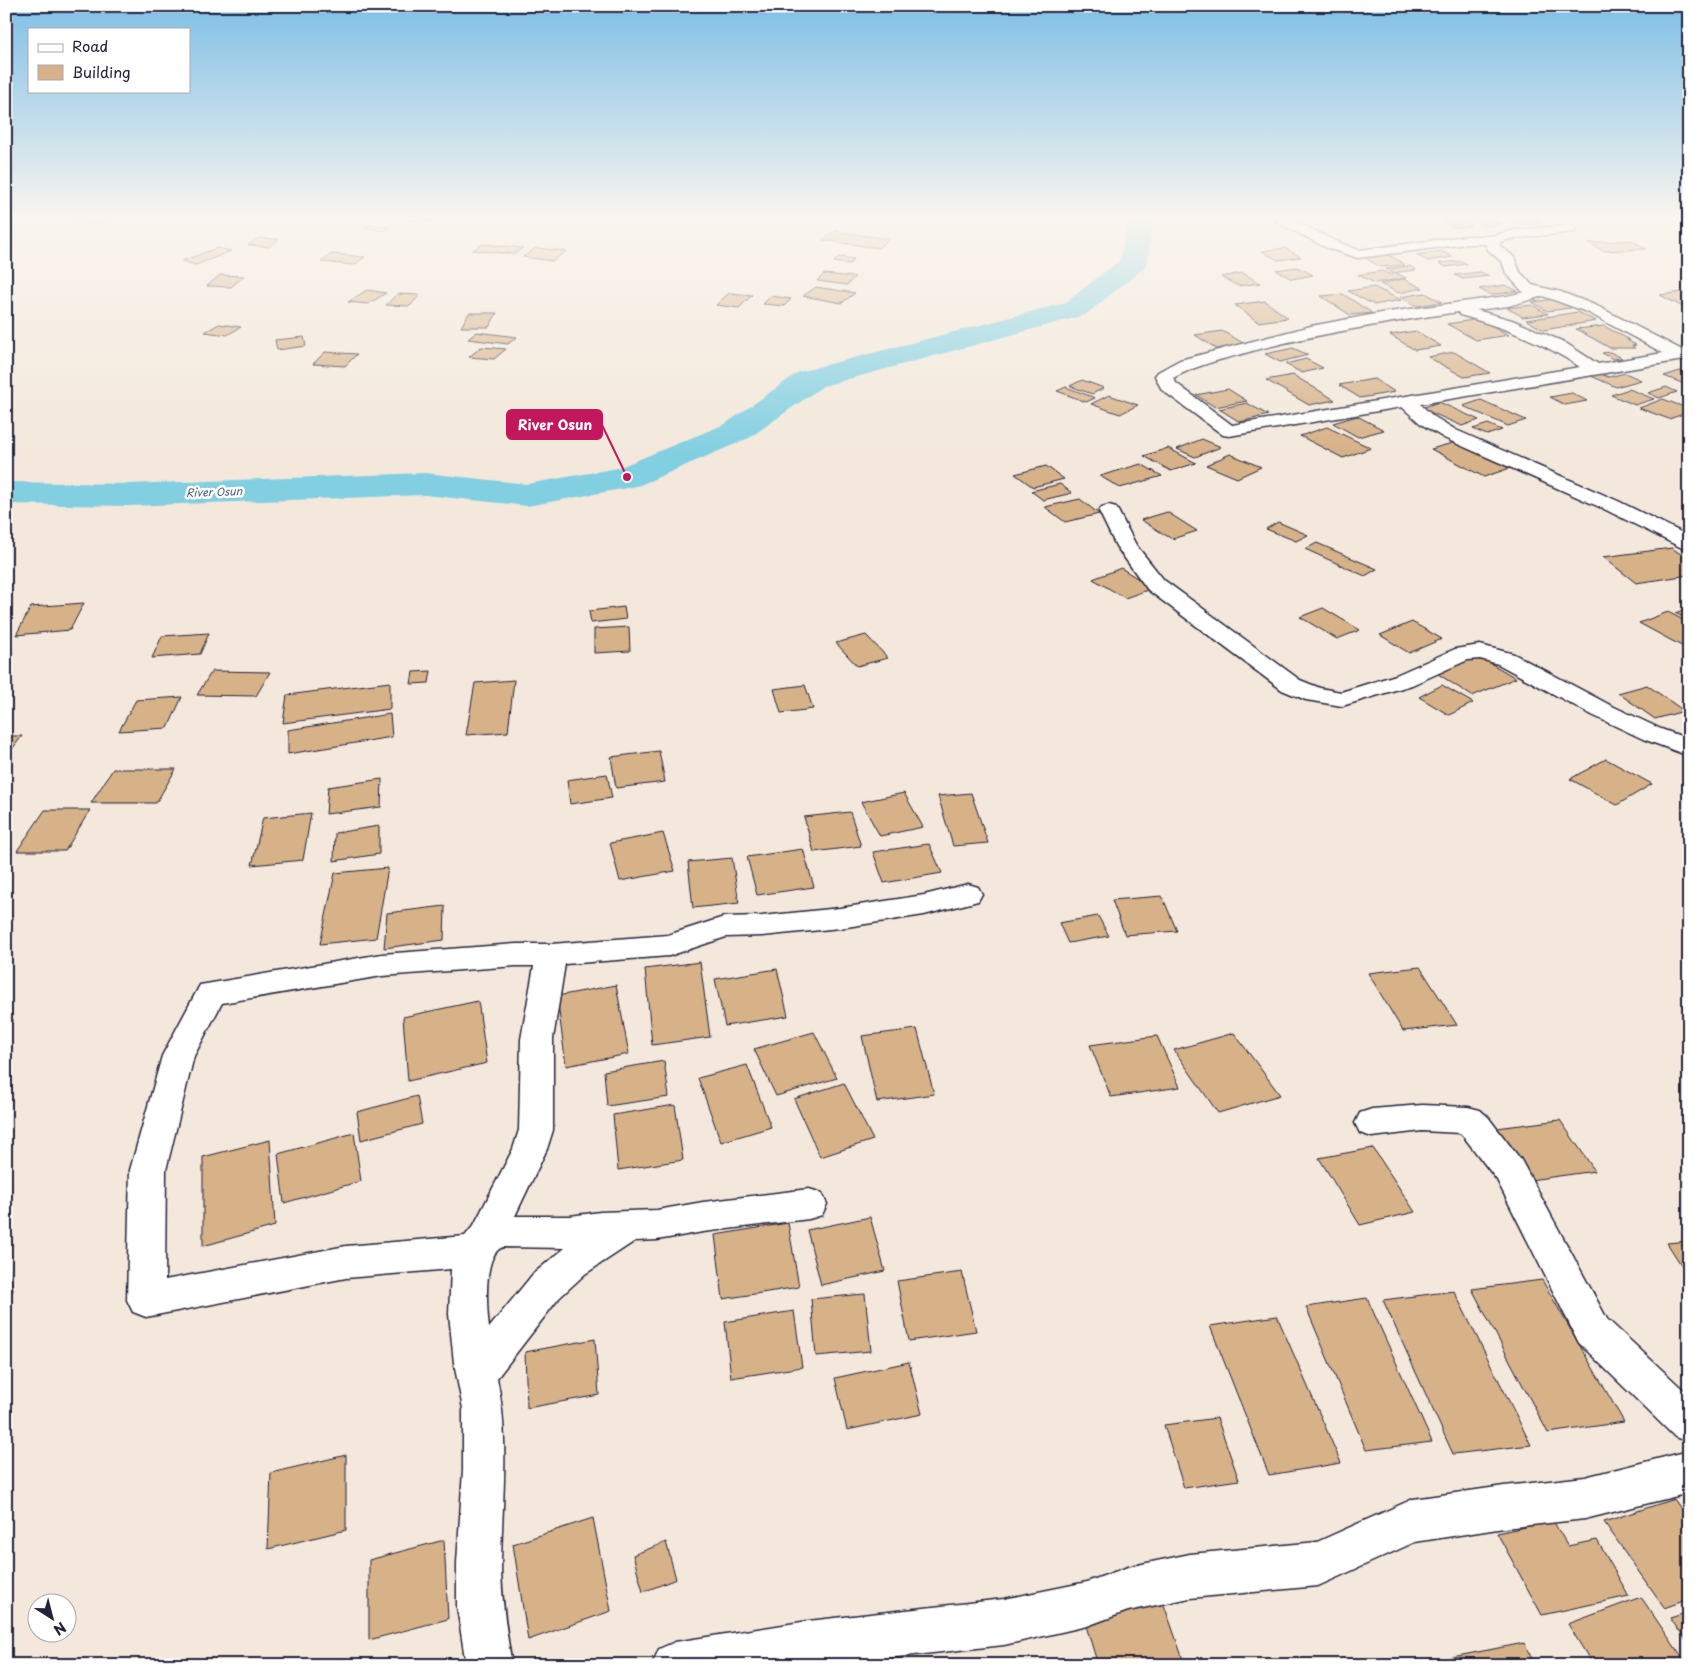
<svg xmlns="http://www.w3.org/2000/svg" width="1695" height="1671" viewBox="0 0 1695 1671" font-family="'Playpen Sans',sans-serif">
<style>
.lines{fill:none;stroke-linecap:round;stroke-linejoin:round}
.river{fill:#82cfe2;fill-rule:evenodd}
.building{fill:#d7b188;stroke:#22223b}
.minor-casing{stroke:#22223b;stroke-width:3}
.minor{fill:#fff;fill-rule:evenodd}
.labels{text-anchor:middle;stroke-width:5;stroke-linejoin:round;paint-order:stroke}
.far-water-label{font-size:11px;font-style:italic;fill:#445f75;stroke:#fff}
.leader{fill:none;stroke:#c2185b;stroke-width:2}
.callout-dot{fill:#c2185b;stroke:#fff;stroke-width:2}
.callout{fill:#c2185b;stroke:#c2185b;stroke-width:2}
.callout-label{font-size:14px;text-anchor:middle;font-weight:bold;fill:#fff}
</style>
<rect width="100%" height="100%" fill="#f3e8db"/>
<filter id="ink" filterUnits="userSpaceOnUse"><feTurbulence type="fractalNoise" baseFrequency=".02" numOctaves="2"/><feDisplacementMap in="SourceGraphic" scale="10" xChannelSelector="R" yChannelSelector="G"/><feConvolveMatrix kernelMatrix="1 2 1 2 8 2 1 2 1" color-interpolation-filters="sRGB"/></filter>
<g filter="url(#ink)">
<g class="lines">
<path class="river" d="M1127 219H1153L1147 263 1143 269 1085 315 823 386 749 438 640 485 627 488 527 506 425 495 128 506 6 504V482L128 484 425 473 527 484 618 468 725 424 799 372 1065 303 1120 260Z"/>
</g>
<path class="building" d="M74 219H112L102 224 69 221Z
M412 219H437L432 222 410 220Z
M1437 219H1456L1471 226 1456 228Z
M1469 219H1491L1502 224 1484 226Z
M1509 219H1537L1542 221 1522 224Z
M370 225 390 227 383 231 363 228Z
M835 231 890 239 878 248 822 240Z
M259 238 279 239 269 247 248 245Z
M1631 240 1646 249 1604 251 1589 243Z
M483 244 523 248 514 254 473 250Z
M217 248 231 251 196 265 182 261Z
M536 248 566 251 553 261 523 257Z
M1285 248 1301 257 1278 260 1262 251Z
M1441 251 1453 257 1428 261 1416 255Z
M332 254 365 257 354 265 321 262Z
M1389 255 1405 265 1380 267 1364 257Z
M839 257 854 259 850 264 834 262Z
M1461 261 1467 264 1446 267 1439 263Z
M1410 266 1416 270 1392 273 1386 269Z
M1297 267 1313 275 1292 279 1276 270Z
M1382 271 1391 275 1398 274 1406 278 1375 283 1358 275Z
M1480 272 1489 276 1463 279 1455 275Z
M1243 273 1260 283 1238 286 1221 277Z
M824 274 855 277 847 285 817 281Z
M220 275 244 276 231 287 207 286Z
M1403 279 1423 288 1399 293 1380 284Z
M1505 285 1518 291 1491 295 1479 289Z
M816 287 855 293 842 303 803 296Z
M1374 287 1401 300 1374 305 1348 291Z
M367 290 386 293 368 304 348 302Z
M1682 292 1689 296V305L1681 306 1660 295Z
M729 293 752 295 739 308 716 305Z
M1425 293 1442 302 1417 306 1400 297Z
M397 294 420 295 410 306 386 305Z
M1343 294 1372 313 1350 315 1321 296Z
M771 296 791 299 784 306 763 304Z
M1555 299 1571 308 1547 311 1532 302Z
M1265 301 1288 318 1258 322 1235 305Z
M1532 305 1548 314 1523 317 1507 308Z
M1578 312 1596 321 1544 330 1526 320Z
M469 313H497L489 327H461Z
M1479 319 1509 335 1476 340 1447 324Z
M219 324 241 327 227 335 205 332Z
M1604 326 1630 340H1627L1636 345 1632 346 1635 348H1610L1576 329Z
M1222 331 1245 344 1217 349 1195 335Z
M1416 331 1441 346 1415 350 1390 335Z
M477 332 517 337 508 344 468 339Z
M304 337 306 346 277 350 275 340Z
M481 347 506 349 494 359 469 357Z
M1293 348 1308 355 1280 362 1265 354Z
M325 352 357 354 345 366 313 364Z
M1454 352 1490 373 1464 377 1428 357Z
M1610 352 1622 358 1613 359 1602 353Z
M1306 359 1323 368 1302 373 1285 364Z
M1680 371 1689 375V386L1664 376Z
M1625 373 1641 380 1616 387 1591 376 1600 374 1609 377Z
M1293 375 1335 400 1309 405 1266 380Z
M1374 379 1395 392 1360 398 1339 385Z
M1082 380 1104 388 1092 394 1070 386Z
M1066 387 1095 398 1086 402 1057 391Z
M1666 387 1677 392 1659 398 1648 393Z
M1228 389 1247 401 1215 407 1196 395Z
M1629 389 1654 399 1635 405 1611 395Z
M1572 393 1587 401 1565 405 1550 397Z
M1109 395 1138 405 1120 414 1091 404Z
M1663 399 1689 409V412L1669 419 1639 408Z
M1481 400 1526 420 1508 426 1463 406Z
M1439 402 1479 420 1462 426 1421 408Z
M1247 403 1268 415 1240 422 1219 409Z
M1357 416 1384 430 1358 437 1333 423Z
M1488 424 1502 430 1487 435 1473 429Z
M1327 427 1371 448 1343 458 1300 436Z
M1202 439 1221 447 1195 457 1177 449Z
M1456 442 1510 468 1484 477 1431 449Z
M1168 448 1196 463 1171 471 1144 456Z
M1230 454 1261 467 1237 478 1206 465Z
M1141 464 1162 476 1120 488 1100 476Z
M1046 466 1064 479 1033 487 1015 474Z
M1060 484 1072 493 1043 500 1031 491Z
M1080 499 1099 514 1065 522 1045 507Z
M1167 512 1197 531 1172 539 1141 520Z
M1278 522 1308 535 1296 541 1266 529Z
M1317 543 1377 569 1365 576 1305 549Z
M1672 548 1689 560V575L1636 583 1603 557Z
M1121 568 1153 588 1125 598 1093 579Z
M84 603 70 630 16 635 31 607Z
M624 607 626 619 591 623 589 611Z
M1323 608 1360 630 1337 639 1300 617Z
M1686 609 1689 610V620L1675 613Z
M1668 612 1689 623V650L1639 623Z
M1412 622 1442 639 1409 653 1380 635Z
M629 627 630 651 594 653V629Z
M209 633 200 654 152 658 162 636Z
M866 635 888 658 857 666 836 643Z
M1478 656 1516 678 1472 696 1435 672Z
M212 671 270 672 256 696 197 695Z
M431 671 429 683 411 684 413 672Z
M514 680 508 732 466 735 475 683Z
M390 682V709L283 723 287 695Z
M805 685 813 709 781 713 774 689Z
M1442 685 1473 703 1449 715 1419 697Z
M1647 685 1684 711 1655 719 1618 693Z
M182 697 168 728 119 731 136 700Z
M390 714 392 737 288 754V730Z
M6 736H22L6 757Z
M659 751 665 782 616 788 611 757Z
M1606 759 1652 784 1617 805 1570 779Z
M113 769H176L156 803H91Z
M607 774 612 798 570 804 567 780Z
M382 779 381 807 326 814 328 787Z
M904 793 923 827 880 836 861 802Z
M971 793 988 843 953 846 938 796Z
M45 810H90L65 851H17Z
M850 812 861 846 814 852 804 817Z
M311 813 303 860 252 865 263 818Z
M379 826V854L334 861 335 833Z
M663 833 675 871 620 881 610 843Z
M929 844 942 873 884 883 873 852Z
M803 849 814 887 757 895 747 857Z
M732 858 739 903 693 908 688 862Z
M388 868 376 938 320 944 335 873Z
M1162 896 1177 931 1125 935 1112 900Z
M445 906 444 940 384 948 387 913Z
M1098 916 1109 936 1068 943 1059 923Z
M700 962 710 1037 652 1045 645 969Z
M1420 967 1457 1025 1403 1031 1368 973Z
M777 969 788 1016 725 1026 715 979Z
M616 985 629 1054 566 1066 557 996Z
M478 1001 487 1063 408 1081 403 1017Z
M917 1029 934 1094 877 1102 862 1036Z
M814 1032 837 1078 776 1096 754 1049Z
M1234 1033 1280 1095 1218 1113 1174 1050Z
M1157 1036 1180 1087 1111 1097 1090 1045Z
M664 1061 669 1097 607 1106 604 1071Z
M747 1065 771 1127 721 1142 698 1078Z
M844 1083 873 1140 820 1157 794 1099Z
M417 1096 422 1124 361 1140 357 1112Z
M675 1105 683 1160 618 1170 613 1115Z
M1560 1120 1595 1171 1530 1180 1497 1128Z
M354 1133 361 1181 284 1203 278 1154Z
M270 1140 275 1226 203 1246V1157Z
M1373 1148 1415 1212 1360 1225 1319 1158Z
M870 1217 885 1271 821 1285 807 1230Z
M788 1223 799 1287 723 1299 715 1235Z
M1689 1241V1277L1667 1243Z
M6 1249 13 1291 6 1294Z
M962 1272 976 1331 909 1341 897 1281Z
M1542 1280 1624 1422 1548 1433 1472 1289Z
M1454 1291 1531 1445 1453 1454 1383 1300Z
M865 1294 871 1351 816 1356 811 1299Z
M1367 1298 1432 1442 1366 1450 1306 1307Z
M794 1311 802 1367 731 1378 725 1322Z
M1277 1316 1341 1463 1269 1475 1210 1326Z
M6 1329H9L8 1380 6 1381Z
M595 1339 599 1395 527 1408 525 1352Z
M909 1362 922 1414 847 1430 835 1378Z
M1217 1418 1239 1480 1184 1488 1164 1425Z
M346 1455V1530L268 1549 271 1473Z
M1674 1499 1689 1520V1599L1664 1608 1604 1522Z
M593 1518 611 1611 528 1640 513 1544Z
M1553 1521 1568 1546 1597 1540 1629 1596 1542 1615 1497 1533Z
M444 1540 448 1619 369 1640V1560Z
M666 1542 676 1579 643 1592 633 1555Z
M1641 1597 1687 1665H1593L1568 1624Z
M1162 1599 1185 1665H1098L1083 1616Z
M1689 1612V1645L1670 1618Z
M1524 1643 1535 1665H1444L1442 1659Z
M1423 1661 1425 1665H1388Z"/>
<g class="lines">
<g class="minor-casing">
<path id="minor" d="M1275 219H1292L1337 242 1359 250 1467 236H1492L1510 231 1570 225 1575 226 1577 229 1575 232 1511 239 1500 242V246L1514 257 1520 272 1532 285 1561 292 1597 306 1682 350 1689 349V359L1420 404 1433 416 1456 430 1618 501 1689 536V550L1682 548 1604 509 1444 438 1421 424 1402 407 1229 436 1223 435 1162 390 1155 376 1158 372 1180 360 1311 326 1381 313 1507 296 1525 292 1522 291 1506 273 1502 262 1488 250 1486 244H1467L1358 258 1327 248 1277 222ZM1543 296 1587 312 1663 353 1598 364 1564 342 1512 320 1476 310 1508 306ZM1458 312 1460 315C1505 328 1541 341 1580 367L1232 425 1176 383 1173 378C1198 364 1225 359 1252 351 1321 333 1389 322 1458 312Z
M1109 505 1116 507 1136 545 1164 580 1300 680 1320 688 1341 692 1396 675 1455 649 1480 645 1514 654 1610 705 1661 729 1689 739V756L1643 739 1592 715 1498 664 1480 659 1468 660 1412 685 1342 706 1306 700 1282 690 1148 590 1116 546 1099 511 1102 507Z
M968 884 978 887 982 894 978 901 924 915 840 928 762 936 726 937 669 956 565 964 553 1039V1130L547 1149 515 1216H570L600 1212 657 1210 703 1202 809 1189 822 1193 827 1204 822 1215 809 1219 703 1232 657 1240 635 1241 585 1274 559 1298 497 1378C510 1440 502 1500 501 1562 501 1597 506 1630 512 1665H466L457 1607V1563L463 1470V1409L454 1363 449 1314 451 1269 346 1278 146 1317 133 1312 127 1300 130 1170 162 1056 200 985 382 954 516 944H551L668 935 724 917 762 916 840 908 924 895ZM516 966H534L521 1039 519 1130 513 1149 474 1225 465 1236 346 1246 165 1280 166 1170 194 1056 222 1003 382 976ZM503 1247 565 1248 533 1274 489 1328C487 1310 482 1254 503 1247Z
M1422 1105 1468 1107 1480 1110 1488 1117 1521 1160 1607 1319 1689 1395V1442L1675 1437 1579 1343 1497 1180 1464 1137 1460 1133 1422 1131 1372 1137 1360 1133 1355 1123 1360 1113 1372 1109Z
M1689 1451V1493L1585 1519 1504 1528 1415 1542 1318 1586 1190 1598 1128 1611 1087 1626 1004 1645 826 1665H652L659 1649 675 1642 808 1621 1004 1599 1087 1582 1128 1567 1190 1554 1317 1542 1413 1499 1504 1486 1585 1477Z"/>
</g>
<use href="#minor" class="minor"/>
</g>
</g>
<linearGradient id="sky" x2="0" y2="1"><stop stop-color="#7fbfe6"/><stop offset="0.48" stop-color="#faf5ef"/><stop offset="1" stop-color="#faf5ef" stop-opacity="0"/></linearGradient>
<rect width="1695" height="453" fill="url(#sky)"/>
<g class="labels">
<g class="far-water-label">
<text transform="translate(214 492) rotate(-2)" y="4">River Osun</text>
</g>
</g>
<path class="leader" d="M627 477L602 425"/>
<circle class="callout-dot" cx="627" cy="477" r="5"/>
<rect class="callout" x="507" y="410" width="95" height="29" rx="5"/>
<g class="callout-label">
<text x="555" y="430">River Osun</text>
</g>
<rect width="1695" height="1671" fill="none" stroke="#fff" stroke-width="25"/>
<rect x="12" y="12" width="1670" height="1646" fill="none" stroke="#22223b" stroke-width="2" filter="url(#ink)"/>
<rect x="28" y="28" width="162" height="65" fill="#ffffff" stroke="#a7a7b1"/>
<rect x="38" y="44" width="25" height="8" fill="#ffffff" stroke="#a7a7b1"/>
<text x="72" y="52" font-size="15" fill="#22223b">Road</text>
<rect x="38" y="65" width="25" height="15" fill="#d7b188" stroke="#a7a7b1"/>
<text x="72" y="78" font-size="15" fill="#22223b">Building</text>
<g transform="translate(52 1618) rotate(144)"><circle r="24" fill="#ffffff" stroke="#a7a7b1"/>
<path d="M0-4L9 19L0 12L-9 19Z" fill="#22223b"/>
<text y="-8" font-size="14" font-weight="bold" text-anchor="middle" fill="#22223b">N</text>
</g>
</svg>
